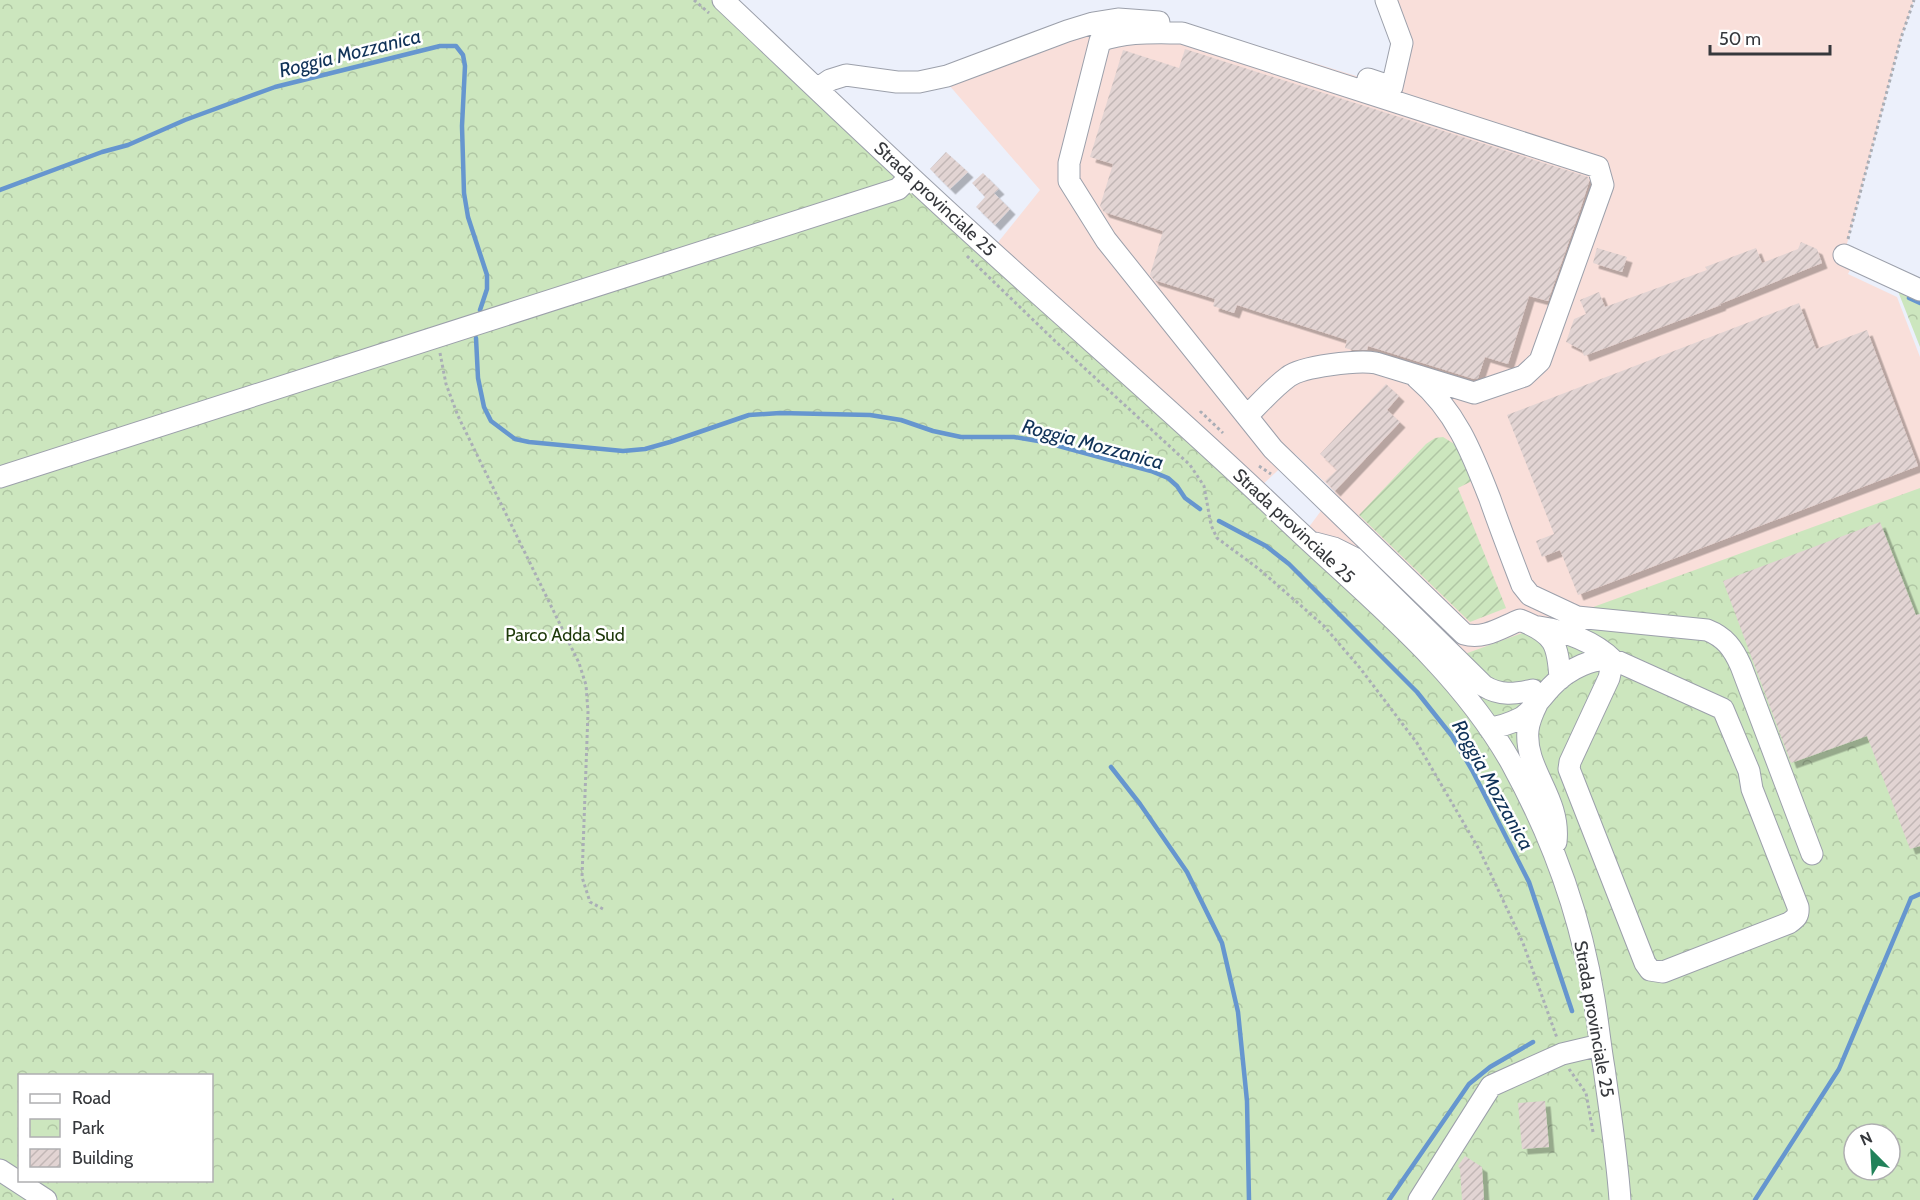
<svg xmlns="http://www.w3.org/2000/svg" width="1920" height="1200" viewBox="0 0 1920 1200" font-family="Cabin,sans-serif">
<style>
.industrial{fill:#f9dfda}
.park{fill:url(#park-crowns);fill-rule:evenodd}
.garden{fill:url(#garden-furrows)}
.lines{fill:none;stroke-linecap:round;stroke-linejoin:round}
.stream{stroke:#6696cf;stroke-width:4.5}
.building{fill:url(#building-hatch);filter:url(#shadow)}
.minor-casing{stroke:#9ca0ab;stroke-width:23}
.path{stroke:#aaaeb6;stroke-width:3;stroke-dasharray:3 3;stroke-linecap:butt}
.minor{stroke:#fff;stroke-width:21}
.labels{text-anchor:middle;stroke-width:5;stroke-linejoin:round;paint-order:stroke}
.street-label{font-size:18px;fill:#36383c;stroke:#fff}
.park-label{font-size:18px;fill:#1e390a;stroke:#fff}
.water-label{font-size:20px;font-style:italic;fill:#103258;stroke:#fff}
</style>
<defs>
<pattern id="park-crowns" width="20" height="18" patternUnits="userSpaceOnUse" patternTransform="scale(1.5)"><rect width="20" height="18" fill="#cce6be"/><path d="M2 6a3 3 0 1 1 6 0M12 15a3 3 0 1 1 6 0" fill="none" stroke="#b0c6a4"/></pattern>
<pattern id="garden-furrows" width="10" height="10" patternUnits="userSpaceOnUse" patternTransform="scale(1.5)"><rect width="10" height="10" fill="#cce6be"/><path d="M-1 1l2-2M0 10L10 0M9 11l2-2" fill="none" stroke="#b0c6a4"/></pattern>
<pattern id="building-hatch" width="6" height="6" patternUnits="userSpaceOnUse" patternTransform="scale(1.5)"><rect width="6" height="6" fill="#e2d4d3"/><path d="M-1 1l2-2M0 6l6-6M5 7l2-2" fill="none" stroke="#c2b7b6"/></pattern>
<filter id="shadow"><feDropShadow dx="5.5" dy="5.5" stdDeviation="0" flood-color="#0004"/></filter>
</defs>
<rect width="100%" height="100%" fill="#ecf0fb"/>
<path class="industrial" d="M1386 0H1914L1901 38 1844 255 1853 264 1848 274 1897 297 1920 357V886L1602 1018 1306 531 1335 492 1295 454 1257 490 991 251 1040 190 942 77 1067 31 1193 26 1392 87 1402 43Z"/>
<path class="park" d="M0 0H715L1178 428 1429 667 1920 488V1200H0ZM20 1076H212V1180H20ZM1854 1134H1890V1170H1854Z
M1888 266 1920 279V347Z"/>
<path class="garden" d="M1443 437 1456 445 1472 481 1458 488 1506 608 1470 622 1359 515 1426 444 1435 438Z"/>
<g class="lines">
<path class="stream" d="M0 190 102 152 128 145 185 120 275 87 440 46H456L463 55 465 66 462 126 464 193 468 217 487 275V289L480 310
M1909 298 1920 303
M476 338 478 378 484 407 491 421 515 439 529 442 623 451 645 449 670 442 749 415 780 413 870 415 901 420 933 431 961 437H1014L1044 442 1151 471 1168 478 1177 486 1185 498 1200 509
M1219 521 1266 546 1289 564 1417 692 1452 736 1472 770 1529 882 1572 1011
M1111 767 1140 804 1187 872 1222 943 1238 1012 1247 1101 1249 1200
M1389 1200 1469 1084 1490 1067 1533 1042
M1755 1200 1839 1069 1909 903 1911 898 1920 894"/>
</g>
<path class="building" d="M1185 49 1588 177 1589 182 1580 210 1548 301 1529 296 1508 364 1485 357 1478 378 1474 379 1368 346 1367 350H1352L1345 348 1347 340 1237 305 1234 313 1213 306 1215 299 1154 280 1150 275 1163 231 1104 212 1100 206 1113 164 1090 157 1123 50 1179 68Z
M946 152 968 172 950 189 930 169Z
M983 173 999 189 994 193 1010 209 995 225 976 207 985 197 972 183Z
M1801 242 1817 249 1822 263 1720 304 1721 305 1584 356 1582 350 1566 342 1574 319 1586 314 1580 300 1599 292 1605 307 1707 270 1705 267 1756 248 1762 263 1798 249Z
M1597 248 1627 257 1622 272 1593 263Z
M1799 303 1816 349 1867 330 1918 466 1578 595 1560 550 1542 557 1536 541 1554 534 1507 415Z
M1386 384 1399 396 1387 410 1400 422 1335 491 1325 481 1337 470 1320 454Z
M1880 522 1916 615 1920 614V846L1910 849 1867 736 1791 763 1723 581Z
M1545 1101 1549 1147 1522 1149 1518 1103Z
M1465 1156 1482 1167 1484 1200H1462L1460 1169 1458 1166Z"/>
<g class="lines">
<g class="minor-casing">
<path id="minor" d="M723 0C812 84 900 169 991 251 1091 342 1194 430 1291 524 1370 599 1458 668 1512 764 1552 837 1581 917 1594 999 1598 1022 1600 1045 1604 1068 1610 1112 1617 1156 1620 1200
M1368 79 1392 87 1402 43 1386 0
M817 89 830 80 846 75 897 82H919L947 76 1067 31 1093 23 1118 19 1159 22
M1844 255 1920 290
M1417 378C1456 411 1472 453 1490 499 1500 528 1511 556 1522 585L1530 595 1577 617 1707 630C1725 637 1733 648 1741 666L1812 854
M1247 416C1260 403 1273 388 1288 377 1302 366 1358 360 1376 363L1474 393 1524 376 1540 361 1603 185 1598 167 1182 33C1154 33 1127 31 1100 41L1069 163V181L1106 240 1273 449 1464 634C1484 640 1502 627 1520 620 1555 634 1558 644 1560 679
M0 477 898 189 910 177
M1315 543 1334 548 1354 558 1484 686C1500 696 1515 694 1533 690
M1537 704C1533 712 1529 721 1528 730 1524 770 1561 797 1556 842
M1489 728C1500 727 1511 723 1521 718 1533 710 1541 698 1551 687 1567 670 1595 654 1619 662L1723 709 1749 771 1752 789 1798 907C1799 916 1796 918 1789 923L1663 972 1650 970 1645 963 1569 769 1570 762 1609 678 1613 660C1593 641 1565 631 1538 627
M0 1170 46 1200
M1419 1200 1491 1086 1562 1054 1600 1045"/>
</g>
<path class="path" d="M694 0 709 13
M1848 239 1901 38 1914 0
M967 256 1055 341 1190 465 1204 486 1211 525 1217 538 1259 569 1323 625 1360 668 1417 743 1480 851 1523 943 1557 1038
M440 353 446 384 458 416 579 663 586 685 588 712 582 877 590 902 603 909
M1200 413 1201 412 1223 433
M1259 466 1271 474
M1569 1069 1586 1093 1593 1132
M892 1200H894"/>
<use href="#minor" class="minor"/>
</g>
<g class="labels">
<g class="street-label">
<text transform="translate(935 199) rotate(43)" y="6">Strada provinciale 25</text>
<text transform="translate(1294 526) rotate(43)" y="6">Strada provinciale 25</text>
<text transform="translate(1594 1019) rotate(80)" y="6">Strada provinciale 25</text>
</g>
<g class="park-label">
<text x="565" y="641">Parco Adda Sud</text>
</g>
<g class="water-label">
<text transform="translate(350 53) rotate(-14)" y="7">Roggia Mozzanica</text>
<text transform="translate(1093 444) rotate(15)" y="7">Roggia Mozzanica</text>
<text transform="translate(1493 785) rotate(61)" y="7">Roggia Mozzanica</text>
</g>
</g>
<rect x="18" y="1074" width="195" height="108" fill="#ffffff" stroke="#afafb1" stroke-width="1.5"/>
<rect x="30" y="1094" width="30" height="9" fill="#ffffff" stroke="#afafb1" stroke-width="1.5"/>
<text x="72" y="1104" font-size="18" fill="#36383c">Road</text>
<rect x="30" y="1119" width="30" height="18" fill="url(#park-crowns)" stroke="#afafb1" stroke-width="1.5"/>
<text x="72" y="1134" font-size="18" fill="#36383c">Park</text>
<rect x="30" y="1149" width="30" height="18" fill="url(#building-hatch)" stroke="#afafb1" stroke-width="1.5"/>
<text x="72" y="1164" font-size="18" fill="#36383c">Building</text>
<g transform="translate(1872 1152) rotate(336)"><circle r="28" fill="#ffffff" stroke="#afafb1" stroke-width="1.5"/>
<path d="M0-4.5L10 22L0 15L-10 22Z" fill="#22825a"/>
<text y="-9" font-size="16" font-weight="bold" text-anchor="middle" fill="#36383c">N</text>
</g>
<path d="M1710 45v9h120v-9" fill="none" stroke="#36383c" stroke-width="3"/>
<text x="1719" y="45" font-size="18" fill="#36383c" stroke="#ffffff" stroke-width="4.5" paint-order="stroke">50 m</text>
</svg>
